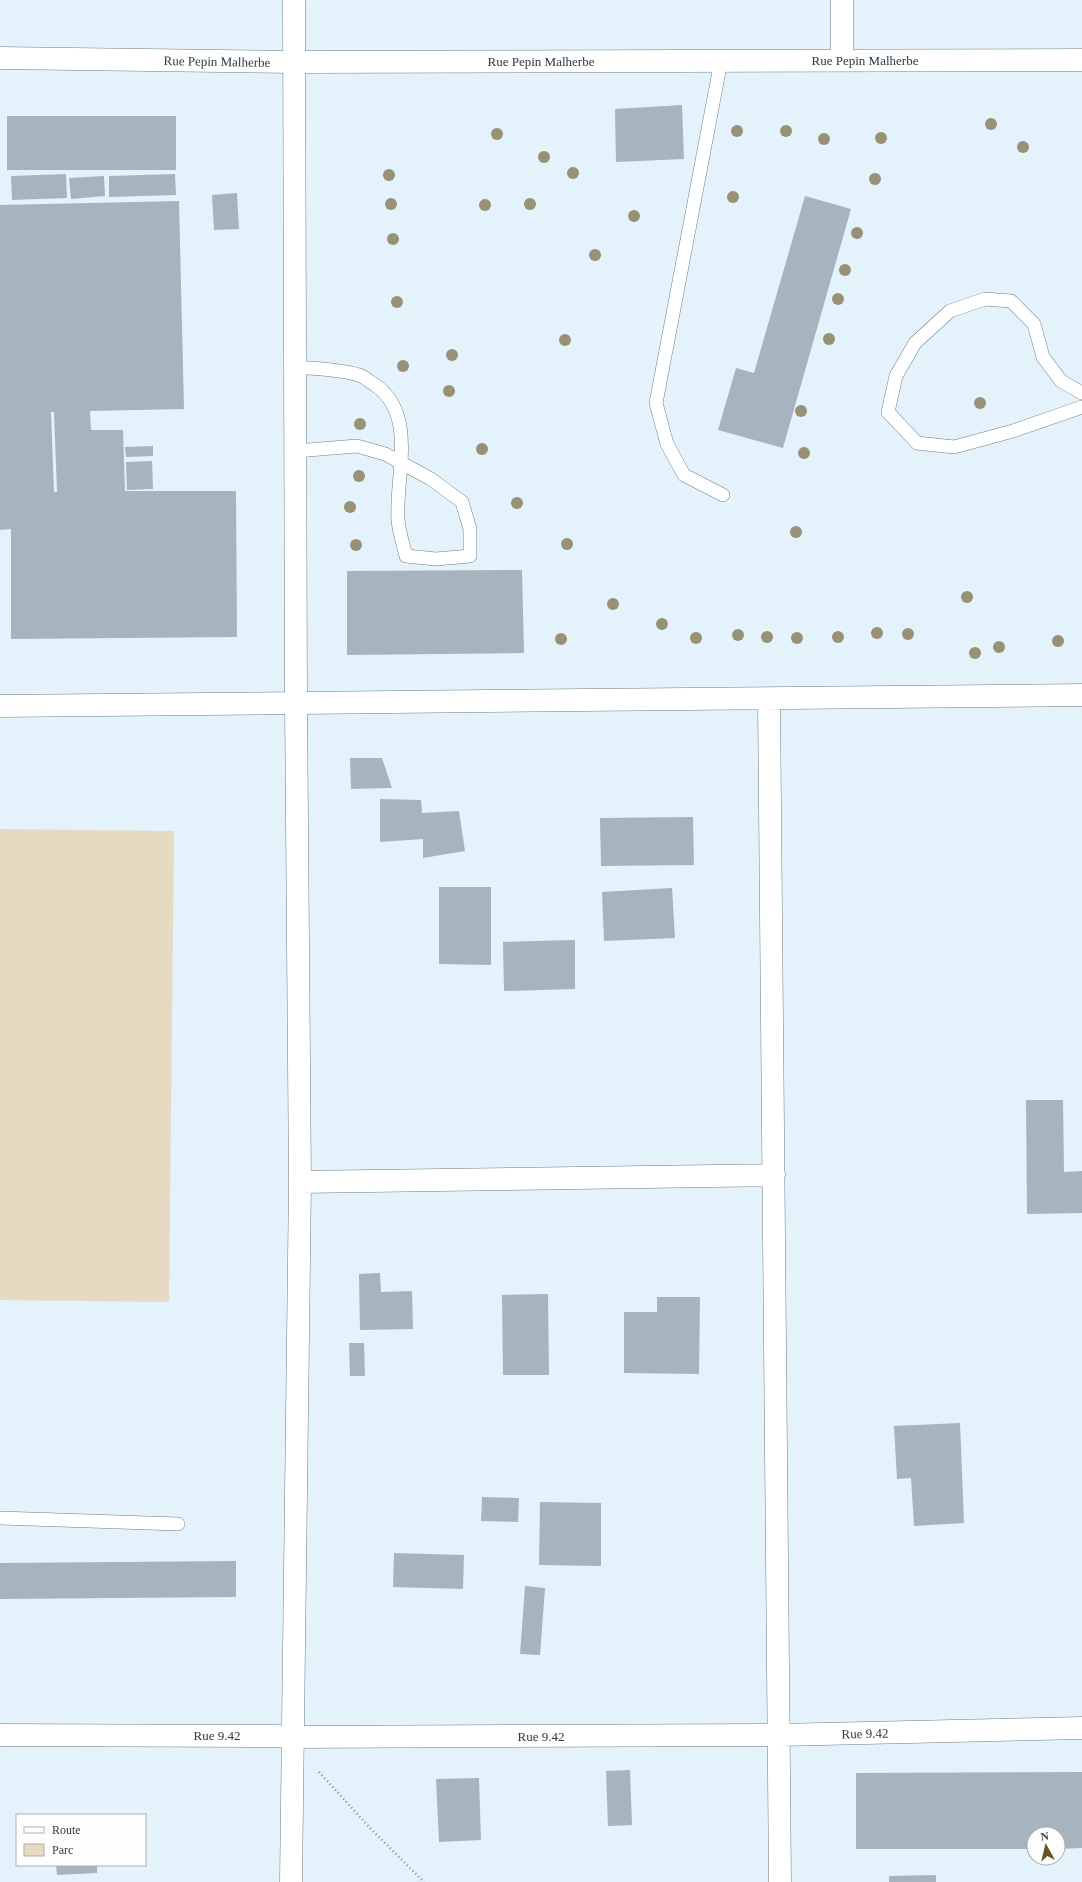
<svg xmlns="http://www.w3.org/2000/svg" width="1082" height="1882" viewBox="0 0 1082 1882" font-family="'Times New Roman',serif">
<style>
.green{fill:#e6dac2}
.building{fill:#a7b4bd;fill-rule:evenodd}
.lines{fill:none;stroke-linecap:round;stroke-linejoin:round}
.service-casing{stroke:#707d85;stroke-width:14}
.minor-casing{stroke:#707d85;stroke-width:23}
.tertiary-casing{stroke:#707d85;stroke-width:23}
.path{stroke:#848d94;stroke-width:2.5;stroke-dasharray:1 3;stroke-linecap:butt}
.service{stroke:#fff;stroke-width:13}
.minor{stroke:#fff;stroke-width:22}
.tertiary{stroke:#fff;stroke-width:22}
.tree{fill:#989176}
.labels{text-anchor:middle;stroke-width:3;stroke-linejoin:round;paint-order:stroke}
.street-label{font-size:13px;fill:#34393d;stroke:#fdfdfd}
</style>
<rect width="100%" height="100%" fill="#e4f2fc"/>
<path class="green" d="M0 829 174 831 169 1302 0 1300Z"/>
<path class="building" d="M682 105 684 159 616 162 615 109Z
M7 116H176V170H7Z
M66 174 67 198 12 200 11 176Z
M175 174 176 195 109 197V176Z
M104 176 105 196 71 199 69 178Z
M237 193 239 229 214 230 212 195Z
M805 196 851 209 783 448 718 430 736 368 754 373Z
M179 201 184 409 90 411 91 430H123L125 491H236L237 637 11 639V529L0 530V205ZM51 412H54L57 492H54Z
M153 446V456L126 457 125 447Z
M152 461 153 489 127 490 126 462Z
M522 570 524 653 347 655V571Z
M350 758H382L392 788 351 789Z
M380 799 421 800 422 813 459 811 465 851 423 858V839L380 842Z
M693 817 694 865 601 866 600 818Z
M439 887H491V965L439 964Z
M672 888 675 938 604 941 602 892Z
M575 940V989L504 991 503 942Z
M1026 1100H1063L1064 1172 1082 1171V1213L1027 1214Z
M380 1273 381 1292 412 1291 413 1329 360 1330 359 1274Z
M548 1294 549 1375H503L502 1295Z
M657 1297H700L699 1374 624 1373V1312H657Z
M349 1343H364L365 1376H350Z
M960 1423 964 1523 914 1526 911 1478 897 1479 894 1426Z
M482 1497 519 1498 518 1522 481 1521Z
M540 1502 601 1503V1566L539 1565Z
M394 1553 464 1555 463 1589 393 1587Z
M236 1561V1597L0 1599V1563Z
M525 1586 545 1588 540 1655 520 1654Z
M630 1770 632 1825 608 1826 606 1771Z
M1082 1772V1848L1058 1849V1834H1034V1849H856V1773Z
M479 1778 481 1840 439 1842 436 1779Z
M56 1865H97V1873L57 1875Z
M936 1875V1882H889V1876Z"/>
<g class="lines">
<g class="service-casing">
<path id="service" d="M721 61 656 403 667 444 684 475 723 495
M296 367C317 369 339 369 359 375 365 377 370 382 375 385 418 414 395 477 398 520 399 532 403 544 406 556L436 559 470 556V529L462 502 431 479 385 454 357 446 296 451
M1082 393 1061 381 1043 357 1034 324 1011 301 985 299 950 311 915 343 896 376 888 412 917 443 954 447 1013 431 1082 407
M0 1518 178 1524"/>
</g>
<g class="minor-casing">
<path id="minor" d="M842 0V60
M769 699 780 1882
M0 706 1082 695
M300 1182 774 1175
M0 1735 276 1736 292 1737 779 1735 1082 1728
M291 1882 300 1182 296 703 294 0"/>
</g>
<g class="tertiary-casing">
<path id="tertiary" d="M0 58 296 62 1082 60"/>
</g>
<path class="path" d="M319 1772 371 1829 424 1882"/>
<use href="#service" class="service"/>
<use href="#minor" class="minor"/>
<use href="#tertiary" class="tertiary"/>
</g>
<g class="tree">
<circle cx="991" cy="124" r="6"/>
<circle cx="737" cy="131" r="6"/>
<circle cx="786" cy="131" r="6"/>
<circle cx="497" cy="134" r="6"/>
<circle cx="881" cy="138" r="6"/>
<circle cx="824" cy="139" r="6"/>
<circle cx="1023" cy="147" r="6"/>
<circle cx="544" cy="157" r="6"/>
<circle cx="573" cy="173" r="6"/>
<circle cx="389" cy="175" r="6"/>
<circle cx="875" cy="179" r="6"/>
<circle cx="733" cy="197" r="6"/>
<circle cx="391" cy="204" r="6"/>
<circle cx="530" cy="204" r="6"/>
<circle cx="485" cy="205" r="6"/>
<circle cx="634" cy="216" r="6"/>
<circle cx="857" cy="233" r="6"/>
<circle cx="393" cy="239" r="6"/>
<circle cx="595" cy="255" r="6"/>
<circle cx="845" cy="270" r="6"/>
<circle cx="838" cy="299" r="6"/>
<circle cx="397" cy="302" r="6"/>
<circle cx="829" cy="339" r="6"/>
<circle cx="565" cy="340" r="6"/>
<circle cx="452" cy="355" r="6"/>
<circle cx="403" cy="366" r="6"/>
<circle cx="449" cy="391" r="6"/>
<circle cx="980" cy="403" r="6"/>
<circle cx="801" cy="411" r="6"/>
<circle cx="360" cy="424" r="6"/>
<circle cx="482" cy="449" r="6"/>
<circle cx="804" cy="453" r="6"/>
<circle cx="359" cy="476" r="6"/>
<circle cx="517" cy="503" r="6"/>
<circle cx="350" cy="507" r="6"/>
<circle cx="796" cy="532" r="6"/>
<circle cx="567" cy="544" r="6"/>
<circle cx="356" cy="545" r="6"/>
<circle cx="967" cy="597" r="6"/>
<circle cx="613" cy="604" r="6"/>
<circle cx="662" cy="624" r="6"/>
<circle cx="877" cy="633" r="6"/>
<circle cx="908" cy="634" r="6"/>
<circle cx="738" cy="635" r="6"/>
<circle cx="767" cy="637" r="6"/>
<circle cx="838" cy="637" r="6"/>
<circle cx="696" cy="638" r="6"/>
<circle cx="797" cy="638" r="6"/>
<circle cx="561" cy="639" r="6"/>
<circle cx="1058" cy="641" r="6"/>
<circle cx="999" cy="647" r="6"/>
<circle cx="975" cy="653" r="6"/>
</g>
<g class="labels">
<g class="street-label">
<text x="865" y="65">Rue Pepin Malherbe</text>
<text transform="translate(217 61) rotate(1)" y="5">Rue Pepin Malherbe</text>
<text x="541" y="66">Rue Pepin Malherbe</text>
<text transform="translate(865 1733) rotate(-1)" y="5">Rue 9.42</text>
<text x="217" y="1740">Rue 9.42</text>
<text x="541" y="1741">Rue 9.42</text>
</g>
</g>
<rect x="16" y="1814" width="130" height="52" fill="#fdfdfd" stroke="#adafb0"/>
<rect x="24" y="1827" width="20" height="6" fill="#ffffff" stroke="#adafb0"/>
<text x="52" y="1834" font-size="12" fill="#34393d">Route</text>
<rect x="24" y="1844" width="20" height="12" fill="#e6dac2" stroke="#adafb0"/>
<text x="52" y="1854" font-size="12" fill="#34393d">Parc</text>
<g transform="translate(1046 1846) rotate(352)"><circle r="19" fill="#fdfdfd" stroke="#adafb0"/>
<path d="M0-3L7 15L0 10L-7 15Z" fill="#6a5323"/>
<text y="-6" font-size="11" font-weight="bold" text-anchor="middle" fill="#34393d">N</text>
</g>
</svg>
